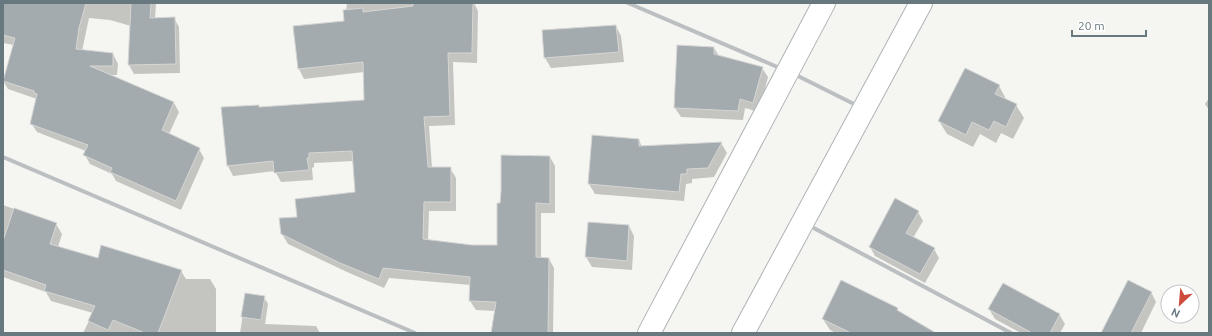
<svg xmlns="http://www.w3.org/2000/svg" width="1212" height="336" viewBox="0 0 1212 336" font-family="Ubuntu,sans-serif">
<style>
.shadow{fill:#0003}
.building{fill:#a3abae;stroke:#d6d6d5}
.lines{fill:none;stroke-linecap:round;stroke-linejoin:round}
.secondary-casing{stroke:#adb4b6;stroke-width:24}
.street{stroke:#bbbfc2;stroke-width:4}
.secondary{stroke:#fff;stroke-width:22}
</style>
<rect width="100%" height="100%" fill="#f5f5f2"/>
<path class="shadow" d="M3 3H156L155 19 174 18 179 27 180 73 134 74 129 65 131 26 110 20 89 18 82 51 113 54 118 64 117 75H107L174 103 179 112 169 134 199 149 204 158 181 210 116 181 112 174 90 164 85 155 86 151 37 132 31 123 37 99 8 89 3 81 14 45 3 43Z
M347 3H474L478 11 477 63 453 62 455 125 429 126 432 168H450L456 178V211H429L428 241 472 246H498L501 204 550 157 555 166V213H541V258L549 259 554 268 553 333H492L495 311 476 310 470 301 471 285 389 278 384 288 347 272 288 244 282 234 298 218 356 193 354 161 314 163V167L312 168 313 180 281 182 275 171 233 176 228 166 259 108 365 101 364 72 304 79 299 69 294 27 345 22Z
M616 26 621 36 624 62 551 68 545 58Z
M714 48 719 56 762 68 768 77 759 112 745 108 743 120 681 117 675 108Z
M999 86 1006 99 1016 105 1024 118 1013 139 1001 133 996 143 980 134 973 147 947 134 939 121Z
M1209 98V110L1205 104Z
M639 140 642 147 721 143 727 153 714 177 692 179V183L686 184 684 201 595 194 589 184Z
M3 205 56 224 62 234 58 247 99 259 181 271 186 279H210L216 289V333H83L93 313 51 301 46 292 3 277Z
M918 212 923 221 913 238 934 249 939 258 925 283 875 256 870 247Z
M589 223 629 226 634 236 632 270 592 267 586 257Z
M1151 292 1156 302 1141 333H1102Z
M246 294 264 297 268 304 265 324 316 326 320 333H240Z
M897 309 899 313 934 333H836L830 330 823 319Z
M989 309 1059 314 1065 324 1060 333H1021L995 319Z"/>
<path class="building" d="M3 3H86L79 28 76 49 113 53V66H90L174 102 162 130 200 148 176 201 110 172 112 168 83 155 88 145 30 124 37 94 34 93V91L3 81 15 38 3 35Z
M131 3H151L150 18 175 17 176 64 128 65Z
M413 3H473L472 53H448L450 116 424 117 428 167H451V202H424L423 239 472 245H497V203H500L501 191V155L550 156V204L536 203V257L549 258 548 333H491L496 302 469 301 470 277 383 268 379 279 340 263 281 234 279 218 297 217 295 199 355 192 352 151 309 153V158H307L309 170 274 173 273 161 227 166 221 107 259 105V107L364 100 363 62 298 69 293 26 344 21 343 10 363 8V12L413 6Z
M616 25 619 52 544 58 542 30Z
M677 45 714 47V54L763 67 753 103 740 99 738 111 674 108Z
M965 68 1000 85 995 94 1017 104 1006 127 994 121 989 130 972 122 966 135 938 121Z
M592 135 639 139V146L722 142 708 168 687 169V174H681L679 192 588 184Z
M895 198 919 211 906 233 935 248 920 274 869 247Z
M14 208 57 223 50 244 98 258 101 245 182 270 158 333H145L113 320 108 330 88 321 95 306 44 291 46 285 3 270V241Z
M588 222 629 225 627 261 585 257Z
M841 280 898 308 897 310 936 333H851L822 319Z
M1128 280 1152 292 1131 333H1101Z
M1003 283 1060 314 1050 333H1032L988 309Z
M245 293 265 296 261 320 241 317Z"/>
<g class="lines">
<g class="secondary-casing">
<path id="secondary" d="M649 333 824 3
M743 333 921 3"/>
</g>
<path class="street" d="M628 3 782 69
M794 74 858 106
M3 157 415 333
M808 225 1011 333"/>
<use href="#secondary" class="secondary"/>
</g>
<rect width="1212" height="336" fill="none" stroke="#68787f" stroke-width="8"/>
<g transform="translate(1180 304) rotate(206)"><circle r="19" fill="#ffffff" stroke="#c3c9cc"/>
<path d="M0-3L7 15L0 10L-7 15Z" fill="#cd4b3a"/>
<text y="-6" font-size="11" font-weight="bold" text-anchor="middle" fill="#68787f">N</text>
</g>
<path d="M1072 30v6h74v-6" fill="none" stroke="#68787f" stroke-width="2"/>
<text x="1078" y="30" font-size="12" fill="#68787f" stroke="#ffffff" stroke-width="3" paint-order="stroke">20 m</text>
</svg>
